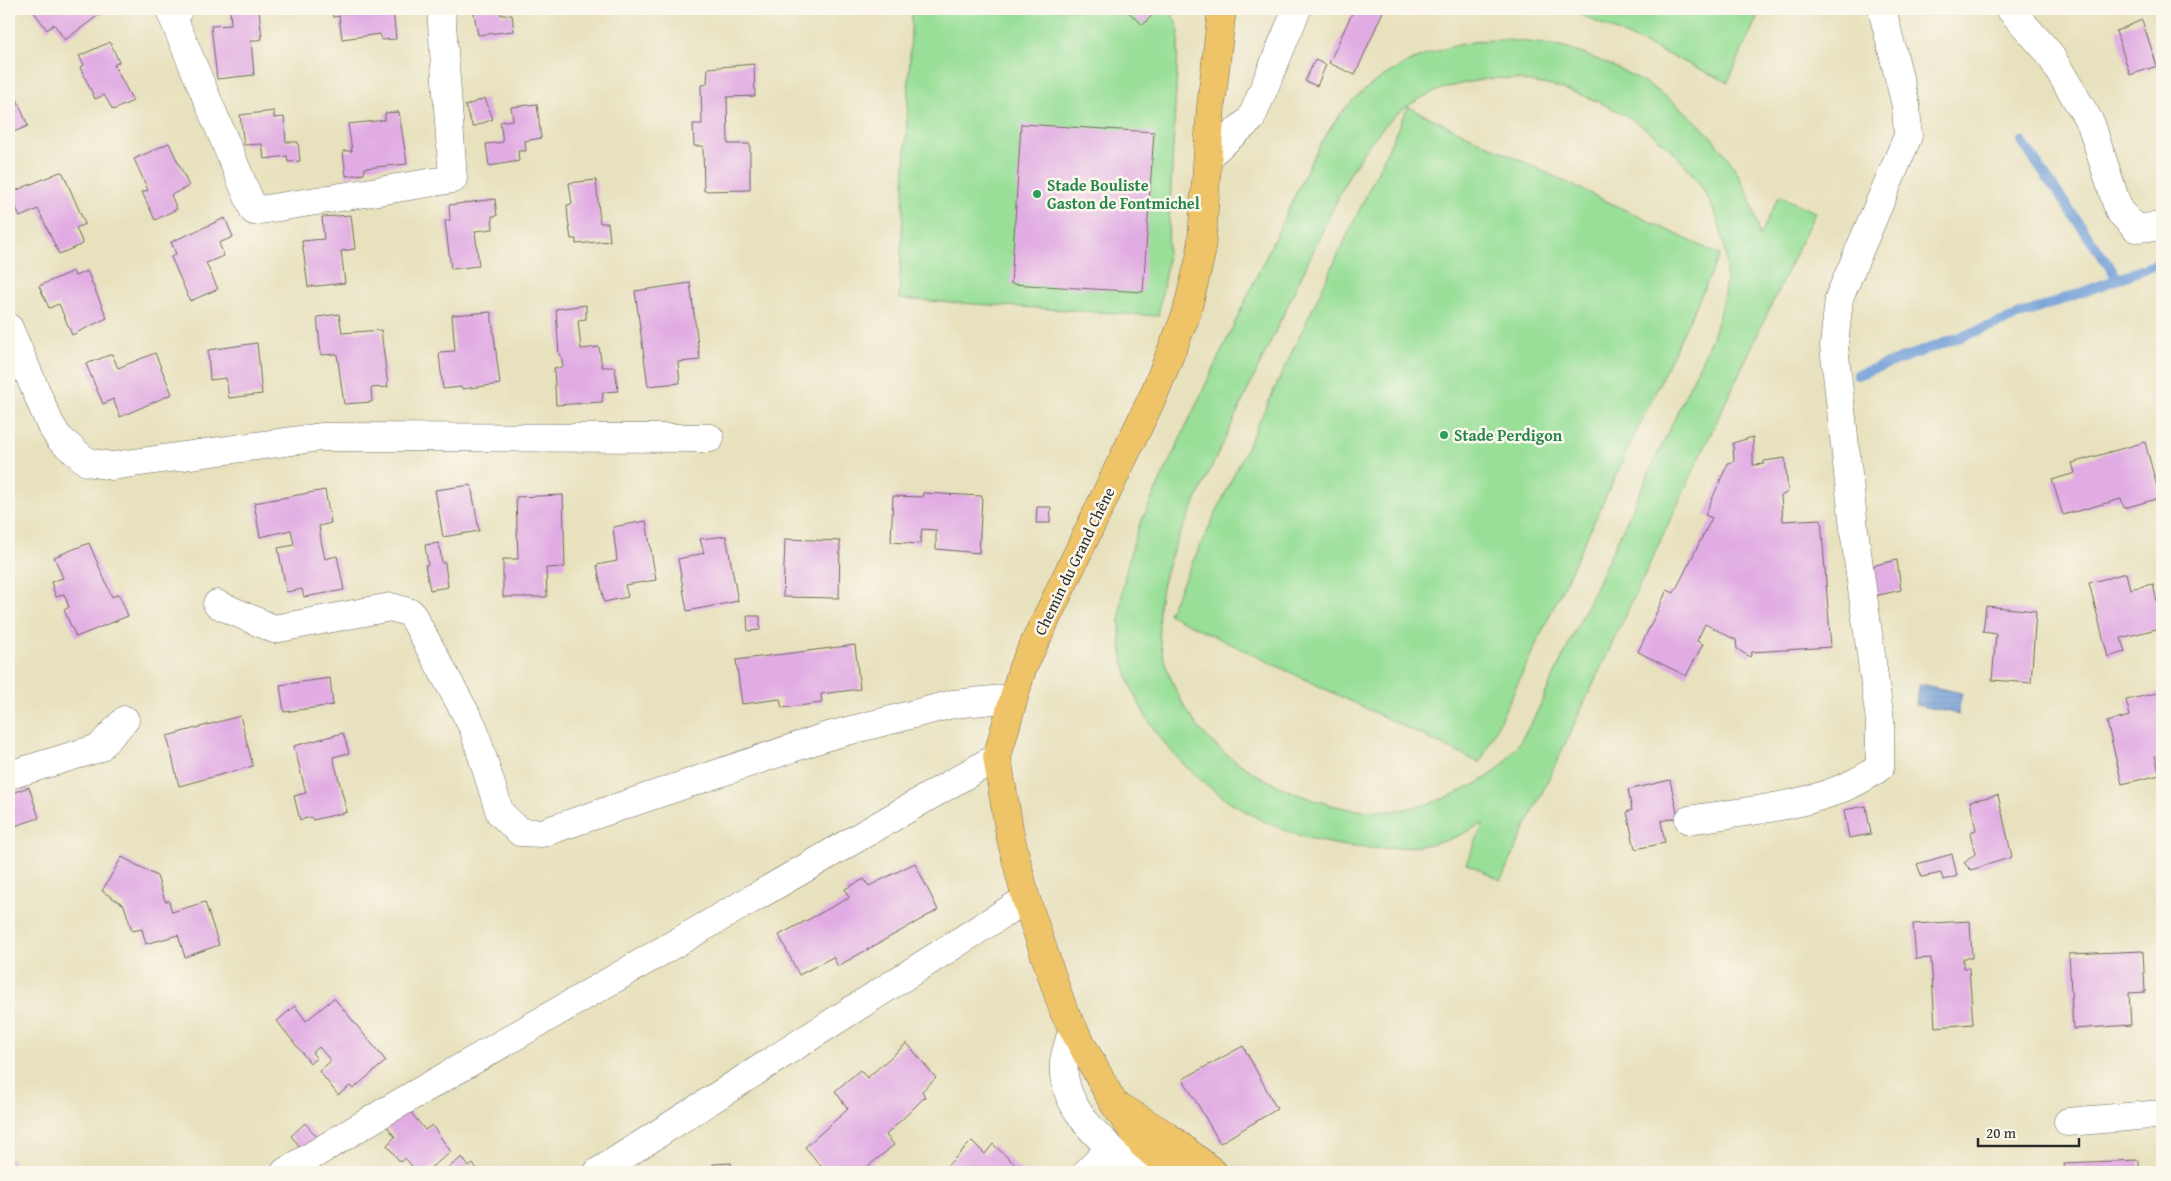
<svg xmlns="http://www.w3.org/2000/svg" width="2171" height="1181" viewBox="0 0 2171 1181" font-family="'Gentium Book Plus',serif">
<style>
.grass{fill:#99df98;stroke:#628562;fill-rule:evenodd}
.water{fill:url(#water-rules);stroke:#4d6481}
.lines{fill:none;stroke-linecap:round;stroke-linejoin:round}
.stream{stroke:#6f9dd7;stroke-width:10}
.building{fill:#e1ace3}
.minor-casing{stroke:#6d6b5e;stroke-width:29}
.major-casing{stroke:#6d6b5e;stroke-width:29}
.minor{stroke:#fff;stroke-width:28}
.major{stroke:#efc469;stroke-width:28}
.leisure-dot{fill:#2e9e5b;stroke:#fbf7ec;stroke-width:2}
.labels{text-anchor:middle;stroke-width:5;stroke-linejoin:round;paint-order:stroke}
.leisure-label{font-size:16px;font-weight:bold;fill:#27864d;stroke:#fbf7ec;text-anchor:start}
.street-label{font-size:16px;fill:#2b2b2b;stroke:#fbf7ec}
</style>
<defs>
<pattern id="water-rules" width="6" height="5" patternUnits="userSpaceOnUse" patternTransform="scale(1.25)"><rect width="6" height="5" fill="#6f9dd7"/><path d="M0 2.5h6" fill="none" stroke="#5b80af"/></pattern>
</defs>
<rect width="100%" height="100%" fill="#fbf7ec"/>
<filter id="ink" filterUnits="userSpaceOnUse"><feTurbulence type="fractalNoise" baseFrequency=".02" numOctaves="2"/><feDisplacementMap in="SourceGraphic" scale="10" xChannelSelector="R" yChannelSelector="G"/><feConvolveMatrix kernelMatrix="1 2 1 2 8 2 1 2 1" color-interpolation-filters="sRGB"/></filter>
<filter id="wash" filterUnits="userSpaceOnUse"><feTurbulence type="fractalNoise" baseFrequency=".0096" numOctaves="4" result="noise"/><feDisplacementMap in="SourceGraphic" scale="20" xChannelSelector="R" yChannelSelector="G"/><feGaussianBlur stdDeviation="1.12" result="paint"/><feColorMatrix in="noise" values="0 0 0 0 0 0 0 0 0 0 0 0 0 0 0 0 0 1.4 0 .05"/><feComposite in="paint" operator="in"/></filter>
<g filter="url(#wash)">
<rect width="100%" height="100%" fill="#e7e1bd"/>
<path class="grass" d="M912 9H1170L1179 31 1167 264 1158 316 899 299Z
M1568 9H1761L1728 82Z
M1506 40C1530 42 1554 44 1577 52 1659 79 1748 145 1759 237L1779 196 1815 212 1501 880 1466 863 1484 823C1470 830 1455 839 1439 842 1397 852 1353 850 1312 839 1231 818 1143 747 1124 663 1114 617 1124 569 1139 526L1311 161C1323 140 1335 118 1352 101 1384 71 1425 51 1468 43 1480 40 1494 40 1506 40ZM1500 78C1530 81 1560 86 1589 98 1665 127 1736 200 1725 287 1722 309 1715 329 1707 349L1536 714C1526 733 1515 751 1500 767 1488 779 1470 787 1454 794 1433 804 1408 810 1385 811 1326 815 1236 774 1199 728 1180 703 1164 670 1160 639 1155 605 1164 574 1176 543L1347 179C1385 111 1422 85 1500 78Z
M1408 107 1720 255 1480 763 1168 614Z"/>
<path class="water" d="M1920 684 1962 693 1958 714 1915 705Z"/>
<g class="lines">
<path class="stream" d="M2022 142 2118 279 2162 262
M1857 375 2118 279"/>
</g>
<g id="blocks">
<path class="building" d="M32 9H107L65 40 54 24 47 30Z
M230 9H259L262 39 251 41 254 75 217 79 211 26 231 25Z
M331 9H393L396 39 381 40 380 34 342 39 339 16 333 17Z
M473 9H500L501 15H512L514 31 478 35Z
M1125 9H1158L1143 25Z
M1354 9H1384L1355 75 1329 63Z
M2162 10V31L2155 13Z
M2142 20 2157 66 2130 75 2116 31Z
M110 42 119 62 114 65 133 101 113 110 104 95 95 99 80 67 84 65 79 56Z
M1315 60 1326 65 1317 86 1305 81Z
M754 64 755 96 727 97 728 144H750V190L704 191 703 146H694L693 124H702L701 85 707 84 708 68Z
M9 80 28 126 9 134Z
M485 98 493 119 473 127 465 106Z
M537 104 541 138 525 141 526 151H518L519 161 489 166 486 144 503 142 500 122 513 120 511 107Z
M274 111V118L284 117 286 142H298L300 161 288 162 287 156 264 159 262 144 244 145 240 115Z
M399 112 407 164 365 168 364 174 346 176 343 151H352L348 124 385 120V113Z
M1021 124 1154 132 1143 292 1011 284Z
M169 143 189 186 171 195 177 209 155 220 142 192 148 190 134 159Z
M60 172 63 173 85 224 76 228 83 244 59 254 38 209 20 217 10 193Z
M596 180 600 223H608L610 241 576 244V239H571L568 219 567 205 572 204 569 183Z
M495 199 497 216H492L493 229 475 231 479 266 451 269 445 221 450 220 449 205Z
M351 215 355 249 341 251 345 283 308 287 302 241 324 239 322 217Z
M225 218 233 237 219 243 224 256 206 263 218 289 190 301 171 257 176 254 171 242Z
M73 271 75 276 87 271 107 318 72 335 59 304 49 308 39 286Z
M690 283 700 360 678 362 680 383 648 386 635 291Z
M586 305V319L578 320 581 349 599 347 602 367H615L618 391 603 392 602 402 556 405 554 368 563 367 561 355H559L556 309Z
M491 312 500 384 462 389 461 387 443 389 439 354 440 352 455 351 452 315Z
M339 314 342 333 381 330 388 387 371 388 372 402 344 404 337 354 321 355 317 317Z
M257 343 262 394 229 398 226 378 210 380 208 350Z
M155 353 172 394 120 417 113 399 103 404 86 364 112 354 118 368Z
M1753 437V465L1764 464V461L1785 458 1788 492 1781 496 1783 521 1821 519 1831 647 1752 652 1750 657 1737 649 1736 640 1705 624 1697 641 1703 644 1686 676 1638 652 1667 590 1674 593 1712 518 1705 515 1728 463 1734 462 1733 443Z
M2145 442 2160 498 2124 508 2121 499 2063 515 2052 480 2075 473 2072 463Z
M471 485 479 531 443 537 435 490Z
M325 490 331 523 319 526 321 540 325 559 337 556 344 590 304 597 302 589 286 592 285 584 278 548 294 545 291 530 260 537 254 503Z
M923 493 982 496 979 553 936 549V530L922 529 920 544 891 542 893 496 922 497Z
M563 495 565 567 546 568 547 597H503V559H518L516 497Z
M1037 507H1051L1050 523H1036Z
M646 521 656 580 625 585 628 597 604 602 597 565 617 561 613 527Z
M726 536 738 601 687 611 678 559 704 553 700 539Z
M785 539 840 541 839 598 783 597Z
M89 543 112 597 119 594 128 616 76 637 64 610 69 607 64 594 56 597 51 582 63 578 54 557Z
M439 543 442 563H445L448 587 430 590 425 565H428L425 545Z
M1897 560 1901 590 1875 596 1871 566Z
M2126 573 2130 589 2153 584 2159 611H2157L2160 628 2121 638 2125 652 2108 657 2089 583Z
M1986 606 2036 611 2031 683 1992 680 1996 634 1983 632Z
M747 616H760V630L748 631Z
M855 645 860 689 821 694 822 703 782 708 780 699 742 704 736 660Z
M330 678 333 705 284 712 280 685Z
M2162 692V754L2155 756 2160 775 2122 784 2107 722 2130 716 2126 700Z
M240 716 253 766 179 786 167 736Z
M343 733 349 753 333 757 347 812 313 820 311 817 300 820 294 796 306 793 294 746Z
M1670 780 1678 817 1661 821 1665 843 1635 849 1627 812 1632 810 1628 790Z
M29 787 39 818 9 828V794Z
M1998 795 2012 857 1971 870 1964 863 1975 854 1970 832 1976 830 1970 801Z
M1866 806 1871 834 1849 838 1844 810Z
M1952 854 1957 876 1943 880 1941 873 1922 877 1917 864Z
M122 857 157 876 165 901H169L172 912 205 902 219 945 185 957 178 935 146 944 142 929 132 931 124 905 102 891Z
M915 863 938 910 838 966 833 957 799 975 779 935 849 898 845 889 864 879 869 886Z
M1970 921 1972 958H1963V968H1969L1973 1024 1935 1027 1931 958 1916 959 1913 924Z
M2143 951 2145 992 2129 993 2131 1025 2073 1029 2069 954Z
M334 998 386 1061 353 1089 350 1086 338 1095 319 1071 331 1061 319 1047 312 1053 317 1058 310 1063 277 1021 295 1006 306 1021Z
M907 1043 936 1078 922 1091 925 1097 886 1135 894 1145 861 1172H826L805 1147 848 1109 835 1091 860 1070 867 1078Z
M1243 1046 1277 1109 1220 1143 1183 1079Z
M409 1110 425 1130 432 1125 451 1152 425 1172H417L405 1158 400 1162 387 1145 395 1137 387 1126Z
M305 1123 318 1138 303 1150 291 1136Z
M972 1141 985 1154 993 1144 1023 1172H949L945 1168Z
M9 1155 18 1172H9Z
M462 1157 469 1167 473 1164 480 1172H443Z
M2139 1160V1172H2065L2064 1163Z
M731 1163V1172H713V1164Z"/>
</g>
</g>
<g filter="url(#ink)">
<use href="#blocks" fill-opacity="0" stroke="#6d6b5e" stroke-width="1"/>
<g class="lines">
<g class="minor-casing">
<path id="minor" d="M179 9 171 13 254 211 453 179 441 9
M2010 9 2049 53 2091 124 2119 211 2136 228 2154 227 2162 229
M1208 156 1251 119 1297 9
M9 328 50 424 59 438 87 462 112 466 321 437 710 438
M217 604 274 629 391 607 411 613 473 727 500 813 520 832 542 833 828 736 953 704 1013 698
M9 775 99 748 125 720
M1689 820C1752 810 1829 806 1880 767V721L1855 537 1834 346 1839 298 1908 136 1906 106 1882 9
M1073 1028C1070 1039 1066 1050 1064 1061 1059 1108 1107 1146 1138 1172
M2068 1122 2162 1114
M285 1172 386 1111 997 757
M598 1172 1026 899
M1087 1172 1110 1149"/>
</g>
<g class="major-casing">
<path id="major" d="M1122 1108 1166 1135 1213 1172
M1175 1172 1142 1144 1114 1104 1064 1012 1026 899 1010 835 997 757 1022 669 1154 394 1186 315 1201 254 1211 106 1222 9"/>
</g>
<use href="#minor" class="minor"/>
<use href="#major" class="major"/>
</g>
</g>
<g class="leisure-dot">
<circle cx="1037" cy="194" r="5"/>
<circle cx="1444" cy="435" r="5"/>
</g>
<g class="labels">
<g class="leisure-label">
<text x="1047" y="191">Stade Bouliste<tspan x="1047" dy="18">Gaston de Fontmichel</tspan></text>
<text x="1454" y="441">Stade Perdigon</text>
</g>
<g class="street-label">
<text transform="translate(1074 561) rotate(-64)" y="6">Chemin du Grand Chêne</text>
</g>
</g>
<rect width="2171" height="1181" fill="none" stroke="#fbf7ec" stroke-width="30"/>
<path d="M1978 1138v8h101v-8" fill="none" stroke="#2b2b2b" stroke-width="2.5"/>
<text x="1986" y="1138" font-size="15" fill="#2b2b2b" stroke="#fbf7ec" stroke-width="4" paint-order="stroke">20 m</text>
</svg>
